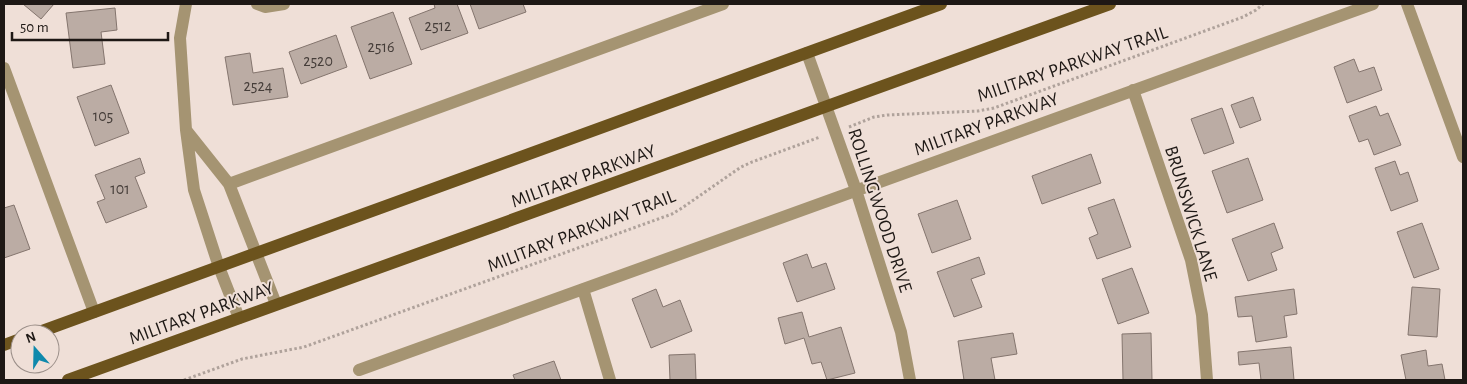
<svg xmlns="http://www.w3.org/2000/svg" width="1467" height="384" viewBox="0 0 1467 384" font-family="'Alegreya Sans',sans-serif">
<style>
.building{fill:#bbaca4;stroke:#84756e}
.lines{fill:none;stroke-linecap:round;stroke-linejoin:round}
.path{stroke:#afa29b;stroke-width:3;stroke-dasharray:2.5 2.5;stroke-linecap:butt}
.minor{stroke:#a59472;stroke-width:12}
.major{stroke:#6c531d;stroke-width:12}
.labels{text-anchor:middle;stroke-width:4;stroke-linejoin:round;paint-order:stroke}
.number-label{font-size:16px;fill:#453d39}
.street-label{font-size:19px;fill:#1e1815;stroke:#efdfd7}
</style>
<rect width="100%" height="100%" fill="#efdfd7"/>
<path class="building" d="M23 4H54L41 19Z
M434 4H457L468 33 421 50 409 18 435 8Z
M470 4H523L526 12 479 29Z
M115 8 117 30 101 32 105 64 73 68 66 13Z
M393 12 412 64 370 79 351 27Z
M336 35 347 67 301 84 289 52Z
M250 53 253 73 283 68 288 97 233 105 225 57Z
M1354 59 1359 72 1374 67 1382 90 1347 103 1334 67Z
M111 85 129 133 95 146 77 97Z
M1253 97 1261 120 1240 128 1231 105Z
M1376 106 1380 116 1388 113 1401 145 1374 155 1368 139 1359 142 1349 116Z
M1222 108 1234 143 1204 154 1191 119Z
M1091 154 1101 183 1042 204 1032 176Z
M140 158 145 173 135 177 147 207 106 223 97 202 105 199 95 175Z
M1248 158 1263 200 1227 213 1212 171Z
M1395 161 1400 175 1408 172 1418 201 1391 211 1375 168Z
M1114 199 1131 247 1097 259 1089 238 1098 234 1088 208Z
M957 200 971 239 932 253 918 214Z
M14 205 30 249 4 258V208Z
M1274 223 1283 248 1271 253 1277 270 1248 281 1232 239Z
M1422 223 1439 269 1414 278 1397 232Z
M807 254 812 268 826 263 835 289 797 302 783 263Z
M979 257 985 274 971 279 982 307 954 317 937 272Z
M1132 268 1149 313 1118 324 1102 279Z
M1412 287 1440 289 1437 337 1408 335Z
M656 289 663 307 680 300 692 331 651 348 632 299Z
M1294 289 1297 314 1284 316 1287 337 1256 342 1252 316 1238 317 1235 297Z
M802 312 809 337 841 327 855 373 827 380 821 362 812 364 804 338 785 344 778 318Z
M1013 333 1017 354 991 358 995 380H964L958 341Z
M1151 333 1152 380H1123L1122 334Z
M1291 347 1294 380H1261L1259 363 1239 365 1238 352Z
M1426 350 1428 366 1442 364 1445 380H1406L1401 355Z
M695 354 696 380H670L669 355Z
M554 361 561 380H515L513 375Z"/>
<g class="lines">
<path class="path" d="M849 127 874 117 887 115 978 111 994 108 1243 17 1256 10 1263 4
M184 380 242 359 304 347 672 214 682 208 741 167 752 162 820 137"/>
<path class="minor" d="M186 4 180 38 186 130 194 190 219 267 239 318
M257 4 265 7 284 4
M1407 4 1463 157
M807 53 856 190 901 332 910 380
M4 68 94 312
M1133 90 1191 260 1202 315 1207 380
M186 130 229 184 276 304
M229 184 723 4
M583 289 610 380
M359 370 1373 4"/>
<path class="major" d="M34 334 941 4
M4 345 20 339
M68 380 1110 4"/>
</g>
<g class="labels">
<g class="number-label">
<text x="438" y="31">2512</text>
<text x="381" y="52">2516</text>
<text x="318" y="66">2520</text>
<text x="258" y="91">2524</text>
<text x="103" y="121">105</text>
<text x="120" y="194">101</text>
</g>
<g class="street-label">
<text transform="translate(1072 63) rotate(-19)" y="7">MILITARY PARKWAY TRAIL</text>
<text transform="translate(986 123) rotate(-20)" y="7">MILITARY PARKWAY</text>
<text transform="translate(583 175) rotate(-20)" y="7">MILITARY PARKWAY</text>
<text transform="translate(881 210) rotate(72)" y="7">ROLLINGWOOD DRIVE</text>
<text transform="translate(1192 213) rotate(73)" y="7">BRUNSWICK LANE</text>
<text transform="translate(581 230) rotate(-21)" y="7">MILITARY PARKWAY TRAIL</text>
<text transform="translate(201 312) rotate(-20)" y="7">MILITARY PARKWAY</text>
</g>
</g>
<rect width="1467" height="384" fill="none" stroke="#1e1815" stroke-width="10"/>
<g transform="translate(35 349) rotate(340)"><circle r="24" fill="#efdfd7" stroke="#9b8f89"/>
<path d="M0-4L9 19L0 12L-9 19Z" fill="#0e89ac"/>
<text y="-8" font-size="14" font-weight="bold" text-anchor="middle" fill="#1e1815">N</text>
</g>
<path d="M12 32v8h156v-8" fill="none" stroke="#1e1815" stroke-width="2.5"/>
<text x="20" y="32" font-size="15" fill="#1e1815" stroke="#efdfd7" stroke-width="4" paint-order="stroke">50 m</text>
</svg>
